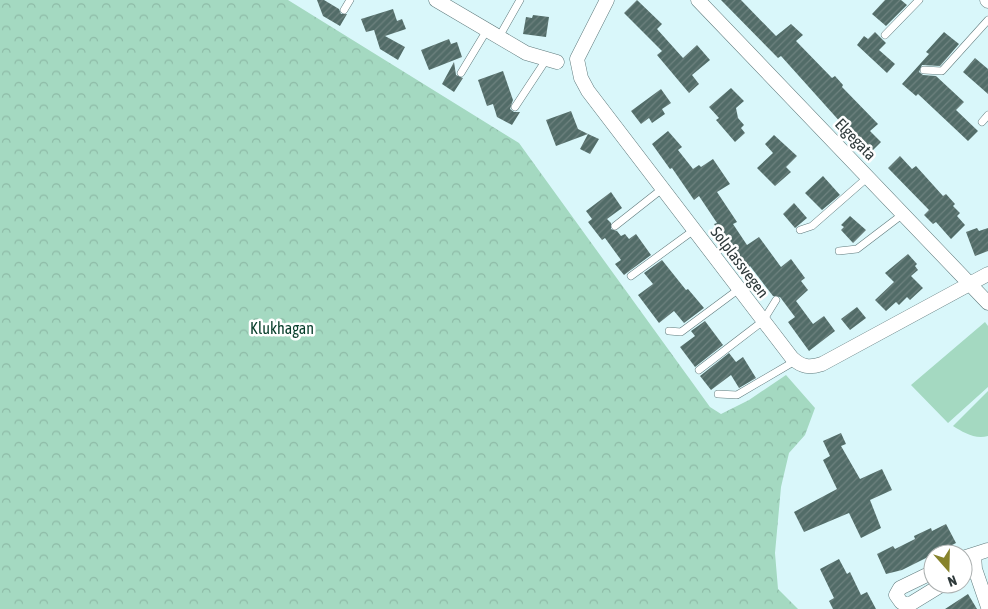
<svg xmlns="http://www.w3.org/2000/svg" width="988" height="609" viewBox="0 0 988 609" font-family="'Asap Condensed',sans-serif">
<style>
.forest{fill:url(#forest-crowns)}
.green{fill:#a4d9c1}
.building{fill:url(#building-hatch)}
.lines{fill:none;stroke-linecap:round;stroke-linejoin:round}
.lane-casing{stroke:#5f7a7c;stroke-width:8}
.street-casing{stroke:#5f7a7c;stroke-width:15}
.lane{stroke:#fff;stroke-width:7}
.street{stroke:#fff;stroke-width:14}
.labels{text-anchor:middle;stroke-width:5;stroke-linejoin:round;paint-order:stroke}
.street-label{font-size:16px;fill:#2e393a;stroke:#fff}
.park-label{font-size:16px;fill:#0b412e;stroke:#fff}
</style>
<defs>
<pattern id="forest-crowns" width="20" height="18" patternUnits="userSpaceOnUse" patternTransform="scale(1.25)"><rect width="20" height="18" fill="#a4d9c1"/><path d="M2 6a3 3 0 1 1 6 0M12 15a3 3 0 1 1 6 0" fill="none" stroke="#8ebba7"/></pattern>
<pattern id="building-hatch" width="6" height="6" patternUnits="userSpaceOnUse" patternTransform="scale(1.25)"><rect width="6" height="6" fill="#526c68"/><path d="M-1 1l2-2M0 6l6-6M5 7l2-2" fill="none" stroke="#6e827f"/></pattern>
</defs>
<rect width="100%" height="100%" fill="#d9f7fa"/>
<path class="forest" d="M0 0H288L519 143 710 407 721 414 749 400 786 375 815 408 805 435 789 453 781 487 775 553 778 589 798 609H0Z"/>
<path class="green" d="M985 322 988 326V387L948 423 911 385Z
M988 391V436C975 440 963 432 953 426Z"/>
<path class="building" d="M317 0H324L339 9 341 14H347L340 26 323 16Z
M637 0 662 24 657 29 683 58 697 45 710 60 692 75 699 84 689 93 657 55 662 51 624 13Z
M721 0H741L776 36 791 24 803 35 796 41 832 78 835 76 843 85 842 87 878 124 870 131 881 142 869 154 781 56 778 58Z
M885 0H901L907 5 886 26 872 14Z
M393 9 397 21 402 19 406 29 385 36 405 47 398 60 380 49 374 30 366 32 361 19Z
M533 15 549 17 546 37 523 34 526 17 532 18Z
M875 32 886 43 879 50 895 64 887 73 857 45 864 36 868 39Z
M944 32 959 44 940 66 922 65 919 72 923 75 936 76 964 102 956 110 978 131 968 141 918 94 916 96 902 84 929 54 926 52Z
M449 39 451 44 457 42 462 57 429 70 421 50Z
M975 58 988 69V94L963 72Z
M454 62 456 75 463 78 454 92 442 84Z
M503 71 513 100 510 109 514 112H520L512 125 497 117 493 104 487 106 478 80Z
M731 88 744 101 736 108 738 118 744 125 741 128 745 133 735 142 716 120 719 118 709 107Z
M661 89 671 103 662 109 665 114 652 123 649 118 641 124 631 111Z
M571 111 578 129 588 134 556 146 546 120Z
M668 131 682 147 678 150 693 169 699 165 701 167 713 159 730 184 717 192 737 222 733 224 747 245 759 237 781 267 791 259 805 278 801 281 808 290 796 301 813 324 824 316 835 331 809 351 788 322 795 317 780 297 773 296 750 266 748 268 728 240 726 241 720 233 714 224 717 223 699 196 694 200 672 168 670 169 652 144Z
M588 134 599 139 590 154 580 149Z
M774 135 797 156 786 167 791 172 775 186 757 168 773 153 765 144Z
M900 156 912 169 916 166 943 196 946 194 955 204 953 206 960 213 957 216 965 225 951 239 936 222 933 224 924 215 929 210 888 168Z
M823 176 840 195 822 210 805 193Z
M611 192 622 208 607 219 611 223V229L617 231 621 236 625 234 629 239 636 234 651 255 624 275 615 264 621 260 605 238 602 240 588 222 592 219 586 211Z
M794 203 807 218 795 228 783 214Z
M850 216 866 230 853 243 841 230 844 227 841 225Z
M977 228 979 231 988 228V251L975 256 966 232Z
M908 254 917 264 915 266 918 270 911 276 923 288 910 300 907 297 899 305 896 302 886 311 875 300 894 282 885 273Z
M662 260 686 290 688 289 704 308 684 323 674 311 659 323 638 295 653 284 644 273Z
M857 307 866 318 850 330 841 319Z
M705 321 723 345 695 367 680 347 695 336 691 331Z
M729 353 736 362 743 357 756 378 739 388 731 375 711 390 700 376Z
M841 433 846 444 841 446 860 479 882 469 892 490 870 500 881 528 861 538 849 513 804 532 794 512 837 489 823 460 830 456 823 441Z
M946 524 956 543 902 570 886 574 877 554 893 546 895 549 915 539 914 536 931 528 932 531Z
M839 559 847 574 850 572 861 595 867 592 876 609H833L829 601 834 598 820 569Z
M968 594 977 609H945Z"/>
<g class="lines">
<g class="lane-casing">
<path id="lane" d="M344 10 350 0
M885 35 919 0
M499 37 520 0
M924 70 942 71 988 20
M461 73 487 30
M515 107 546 60
M982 122 988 115
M615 226 662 189
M800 230 812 226 868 177
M839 251 857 249 903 214
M631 276 694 230
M669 331 681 332 739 289
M699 370 763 321 776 300
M718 394 737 395 795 361"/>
</g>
<g class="street-casing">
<path id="street" d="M436 0 526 53 557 62
M607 0 577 59 581 78 588 91 792 358C802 367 809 368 822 364L988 274
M698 0 988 303
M987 0 988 1
M974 555 975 569 988 607
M963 558 988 550
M933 572 900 588 896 595 901 602 906 605 912 603 943 584
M963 574 975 569"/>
</g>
<use href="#lane" class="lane"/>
<use href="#street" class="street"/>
</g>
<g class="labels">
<g class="street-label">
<text transform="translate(856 139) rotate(46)" y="6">Elgegata</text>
<text transform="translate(740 262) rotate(53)" y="6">Solplassvegen</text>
</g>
<g class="park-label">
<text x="282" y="334">Klukhagan</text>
</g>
</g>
<g transform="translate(948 569) rotate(160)"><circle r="24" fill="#ffffff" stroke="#abb0b0"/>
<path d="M0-4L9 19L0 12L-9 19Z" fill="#87832c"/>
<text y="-8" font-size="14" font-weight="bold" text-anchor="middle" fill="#2e393a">N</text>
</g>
</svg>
